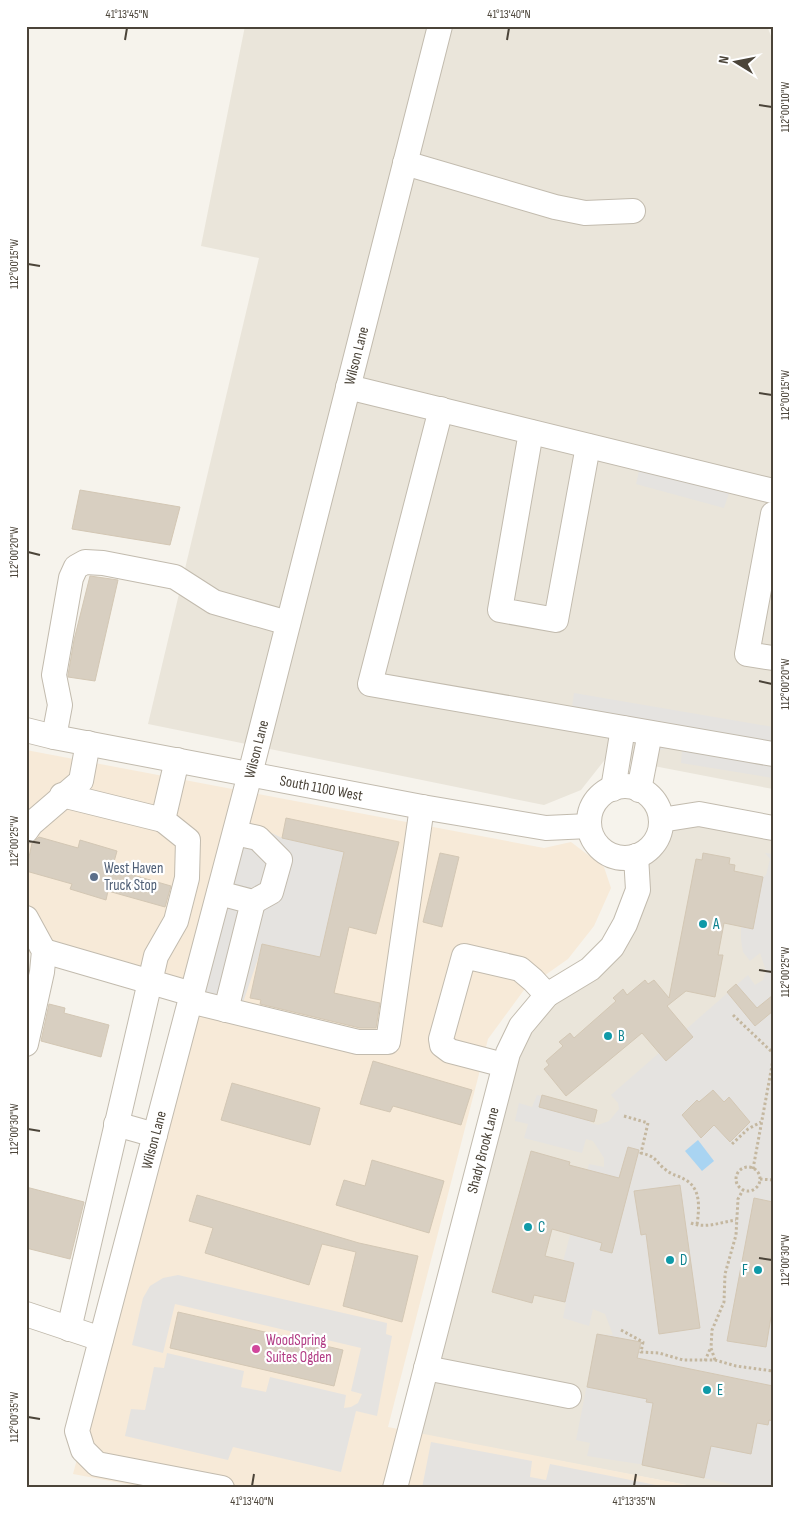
<svg xmlns="http://www.w3.org/2000/svg" width="799" height="1514" viewBox="0 0 799 1514" font-family="'Sofia Sans Condensed',sans-serif">
<style>
.residential{fill:#eae5da}
.commercial{fill:#f7ead8}
.parking{fill:#e5e3e0}
.water{fill:#a9d4f2}
.building{fill:#d8cfc1;stroke:#d3c7b4}
.lines{fill:none;stroke-linecap:round;stroke-linejoin:round}
.minor-casing{stroke:#c2bbae;stroke-width:26}
.path{stroke:#c4b79f;stroke-width:3;stroke-dasharray:2.5 2.5;stroke-linecap:butt}
.minor{stroke:#fff;stroke-width:24}
.ticks{fill:none;stroke:#4b4439;stroke-width:2}
.service-dot{fill:#5c6f8a;stroke:#fff;stroke-width:2}
.culture-dot{fill:#0f9aa8;stroke:#fff;stroke-width:2}
.hotel-dot{fill:#d1479c;stroke:#fff;stroke-width:2}
.labels{text-anchor:middle;stroke-width:4.5;stroke-linejoin:round;paint-order:stroke}
.street-label{font-size:15px;fill:#4b4439;stroke:#fff}
.service-label{font-size:15px;fill:#4e5e75;stroke:#fff;text-anchor:start}
.culture-label{font-size:15px;fill:#0d838f;stroke:#fff;text-anchor:start}
.hotel-label{font-size:15px;fill:#b23c85;stroke:#fff;text-anchor:start}
.neatline{fill:none;stroke:#4b4439;stroke-width:2}
.ticks-label{font-size:12px;text-anchor:middle;fill:#4b4439}
</style>
<rect width="100%" height="100%" fill="#f6f3ec"/>
<path class="residential" d="M245 26H767L773 41V789L607 757 581 790 544 805 148 724 259 258 201 246Z
M669 825H710L773 839V1488H702L409 1432 519 1047 545 1012 618 937 636 861 655 852Z"/>
<path class="commercial" d="M26 750 544 848 571 842 604 867 611 888 594 926 568 959 524 990 488 1039 388 1427 702 1488H148L73 1474 193 1025 174 993 26 952Z"/>
<path class="parking" d="M644 450 736 473 724 508 636 484Z
M574 693 773 727V778L681 763 682 750 675 746 657 751 640 742 631 740 614 759 608 739 594 732 569 728Z
M249 822 282 838 344 852 320 957 263 944 237 1020 197 1010Z
M765 853 773 854V1488H749L639 1464 587 1456 590 1443 576 1440 597 1334 613 1335 605 1314 593 1309 589 1326 563 1318 566 1303 553 1299 589 1164 604 1167V1158L593 1141 586 1139 582 1153 524 1138 528 1124 515 1121 519 1103 532 1107 537 1095 594 1109 590 1123 598 1125 609 1121 619 1109 618 1103 611 1095 748 975 755 985 763 980 766 971 760 953 750 961 743 952 741 940V927L752 874 763 877 766 875 770 859Z
M178 1275 387 1323 386 1334 392 1336 377 1416 356 1411 341 1472 233 1447 228 1460 125 1436 131 1409 145 1410 154 1367 164 1368 167 1353 244 1371 241 1387 266 1392 270 1377 346 1395 344 1408 351 1407 358 1403 362 1394 351 1391 361 1348 175 1304 163 1353 132 1345 143 1298 150 1286 163 1278Z
M431 1442 532 1461 530 1477 546 1480 550 1464 671 1488H422Z"/>
<path class="water" d="M698 1140 714 1161 702 1171 685 1151Z"/>
<path class="building" d="M80 490 180 507 170 545 72 529Z
M90 576 118 580 95 681 68 677V675L74 640Z
M286 818 399 842 376 934 349 927 334 993 380 1003 376 1028H360L260 1004 261 1000 250 998 262 944 320 957 344 852 282 838Z
M39 837 78 848 80 840 117 851 112 869 171 886 165 907 108 891 106 900 70 889 72 884 26 871 32 843Z
M440 853 459 857 442 927 423 922Z
M703 853 730 858 729 864 735 865 734 871 763 877 753 929 724 923 718 955H723L715 997 686 991 667 1006 693 1037 666 1061 642 1033 566 1096 544 1069 549 1065 546 1061 563 1046 559 1042 570 1033 574 1038 616 1001 613 998 623 989 627 995 645 980 648 984 654 980 669 998 696 859 702 860Z
M736 984 757 1008 773 995V1011L755 1026 727 992Z
M49 1004 65 1008 64 1013 109 1025 101 1057 41 1041Z
M373 1061 472 1090 461 1125 393 1106 390 1112 360 1104Z
M232 1083 320 1108 310 1145 221 1120Z
M713 1090 724 1102 729 1097 750 1122 730 1142 714 1125 701 1138 682 1115 697 1100 699 1102Z
M542 1095 597 1110 594 1122 539 1107Z
M628 1147 639 1150 612 1253 600 1250 602 1243 552 1229 545 1256 574 1263 565 1302 534 1295 532 1303 492 1292 531 1151 570 1162 569 1165 619 1178Z
M372 1160 444 1181 429 1233 336 1205 344 1180 365 1186Z
M680 1185 700 1328 659 1334 646 1234 641 1235 634 1191Z
M26 1187 84 1202 70 1259 26 1248Z
M197 1195 359 1243 418 1256 402 1322 343 1306 356 1252 322 1244 309 1285 205 1253 213 1228 189 1221Z
M754 1198 773 1202V1317H771L766 1347 727 1341Z
M178 1312 343 1350 334 1386 170 1348Z
M597 1334 641 1342 637 1358 773 1386V1421L769 1420 768 1425 757 1423 751 1454 711 1446 704 1478 642 1465 653 1403 646 1402 647 1399 587 1387Z"/>
<g class="lines">
<g class="minor-casing">
<g id="minor">
<path d="M405 163 555 207 585 213 633 211"/>
<path d="M348 387 773 491"/>
<path d="M441 409 370 684 773 754"/>
<path d="M531 432 500 610 556 620 588 446"/>
<path d="M773 514 747 654 773 658"/>
<path id="s1" d="M26 730 54 737 422 807 546 828 589 826"/>
<path d="M54 737 60 705 54 675 71 578 76 567 85 562 103 563 175 577 214 602 288 623"/>
<circle cx="625" cy="822" r="36"/>
<path d="M613 789 623 728"/>
<path d="M639 790 650 733"/>
<path d="M62 795 163 820"/>
<path d="M661 820 699 814 773 828"/>
<path d="M26 831 31 824 81 781 88 743"/>
<path d="M219 893 253 902 271 892 280 860 258 838 235 833"/>
<path d="M26 918 44 951 42 972 26 1044"/>
<path d="M44 951 192 994"/>
<path d="M190 1001 358 1042H388L422 807"/>
<path d="M226 1010 253 902"/>
<path d="M504 1065 450 1051 442 1045 441 1039 464 956 520 969 533 980 547 995"/>
<path d="M116 1124 155 1135"/>
<path d="M26 1314 101 1339"/>
<path d="M69 1329 156 956 176 921 187 878 188 840 163 820 177 760"/>
<path d="M426 1368 569 1396"/>
<path id="s2" d="M222 1488 97 1464 83 1450 77 1431 250 774 440 26"/>
<path id="s3" d="M395 1488 508 1053 521 1026 547 995 590 969 612 947 625 924 638 890 636 856"/>
</g>
</g>
<path class="path" d="M733 1015 773 1053
M624 1116 648 1123 641 1153C658 1157 655 1162 666 1170 672 1175 679 1176 684 1179 702 1188 699 1209 697 1225
M732 1144 748 1129 761 1122
M736 1179a12 12 0 1 1 24 0a12 12 0 1 1-24 0Z
M753 1169 773 1060
M760 1179 773 1180
M691 1223C706 1229 721 1222 736 1220
M621 1330 643 1342 641 1352 659 1353 683 1360H715L736 1366 773 1371
M715 1360 711 1348 712 1330 724 1302 725 1274 736 1235 738 1199 743 1190
M705 1361 710 1349"/>
<use href="#minor" class="minor"/>
</g>
<path class="ticks" d="M125 40 127 28M507 40 509 28M759 105 772 107M28 264 40 266M759 393 772 395M28 552 40 555M759 681 772 684M28 841 40 843M759 970 772 972M28 1129 40 1131M759 1258 772 1260M28 1417 40 1419M252 1486 254 1474M634 1486 636 1474"/>
<circle class="service-dot" cx="94" cy="877" r="5"/>
<g class="culture-dot">
<circle cx="703" cy="924" r="5"/>
<circle cx="608" cy="1036" r="5"/>
<circle cx="528" cy="1227" r="5"/>
<circle cx="670" cy="1260" r="5"/>
<circle cx="758" cy="1270" r="5"/>
<circle cx="707" cy="1390" r="5"/>
</g>
<circle class="hotel-dot" cx="256" cy="1349" r="5"/>
<g class="labels">
<g class="street-label">
<text dy="5" stroke="none"><textPath href="#s2" startOffset="1278">Wilson Lane</textPath></text>
<text dy="5" stroke="none"><textPath href="#s2" startOffset="872">Wilson Lane</textPath></text>
<text dy="5" stroke="none"><textPath href="#s1" startOffset="301">South 1100 West</textPath></text>
<text dy="5" stroke="none"><textPath href="#s2" startOffset="468">Wilson Lane</textPath></text>
<text dy="5" stroke="none"><textPath href="#s3" startOffset="349">Shady Brook Lane</textPath></text>
</g>
<g class="service-label">
<text x="104" y="873">West Haven<tspan x="104" dy="17">Truck Stop</tspan></text>
</g>
<g class="culture-label">
<text x="713" y="929">A</text>
<text x="618" y="1041">B</text>
<text x="538" y="1232">C</text>
<text x="680" y="1265">D</text>
<text x="748" y="1275" text-anchor="end">F</text>
<text x="717" y="1395">E</text>
</g>
<g class="hotel-label">
<text x="266" y="1345">WoodSpring<tspan x="266" dy="17">Suites Ogden</tspan></text>
</g>
</g>
<rect width="799" height="1514" fill="none" stroke="#ffffff" stroke-width="55"/>
<g transform="translate(736 62) rotate(280)" stroke="#ffffff" stroke-width="4" paint-order="stroke">
<path d="M0-4L9 19L0 12L-9 19Z" fill="#4b4439"/>
<text y="-8" font-size="14" font-weight="bold" text-anchor="middle" fill="#4b4439">N</text>
</g>
<rect x="28" y="28" width="744" height="1458" class="neatline"/>
<g class="ticks-label">
<text x="127" y="18">41°13'45"N</text>
<text x="509" y="18">41°13'40"N</text>
<text transform="translate(785 107) rotate(-90)" y="4">112°00'10"W</text>
<text transform="translate(14 264) rotate(-90)" y="4">112°00'15"W</text>
<text transform="translate(785 395) rotate(-90)" y="4">112°00'15"W</text>
<text transform="translate(14 552) rotate(-90)" y="4">112°00'20"W</text>
<text transform="translate(785 684) rotate(-90)" y="4">112°00'20"W</text>
<text transform="translate(14 841) rotate(-90)" y="4">112°00'25"W</text>
<text transform="translate(785 972) rotate(-90)" y="4">112°00'25"W</text>
<text transform="translate(14 1129) rotate(-90)" y="4">112°00'30"W</text>
<text transform="translate(785 1260) rotate(-90)" y="4">112°00'30"W</text>
<text transform="translate(14 1417) rotate(-90)" y="4">112°00'35"W</text>
<text x="252" y="1505">41°13'40"N</text>
<text x="634" y="1505">41°13'35"N</text>
</g>
</svg>
